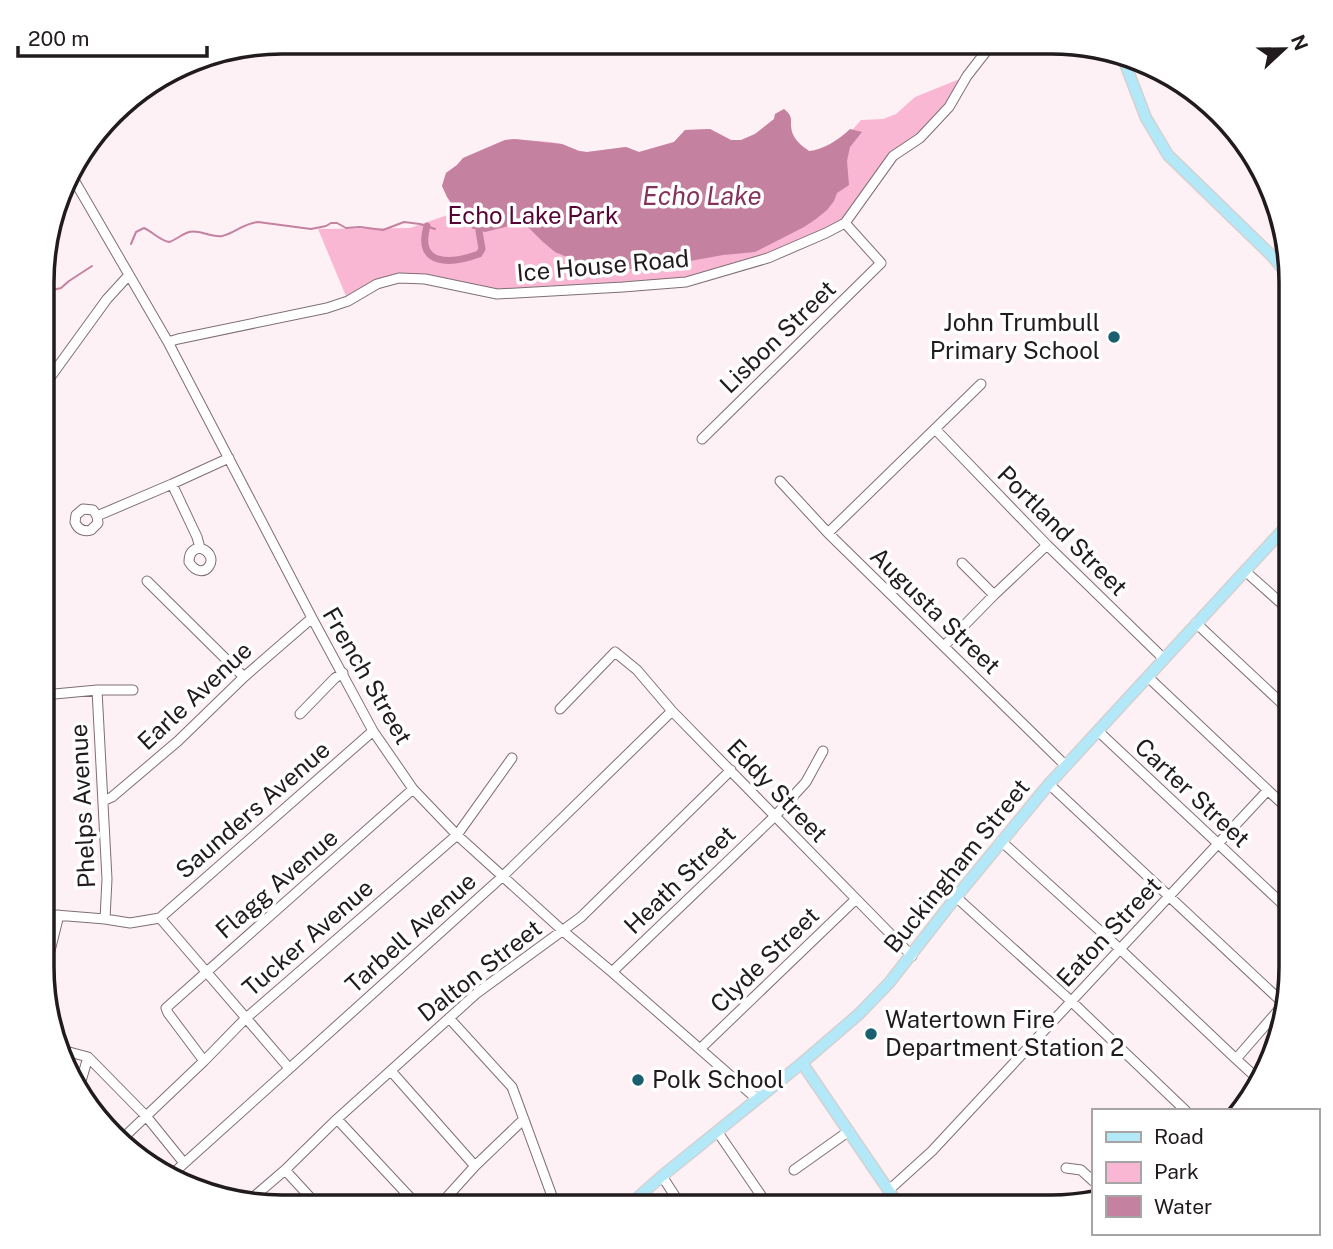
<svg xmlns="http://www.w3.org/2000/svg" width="1333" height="1249" viewBox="0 0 1333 1249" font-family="'Public Sans',sans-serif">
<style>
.park{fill:#f9b7d4}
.water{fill:#c481a0}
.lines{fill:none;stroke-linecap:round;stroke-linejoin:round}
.stream{stroke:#c481a0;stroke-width:2}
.canal{stroke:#c481a0;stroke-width:7}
.minor-casing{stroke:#7e6f75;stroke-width:11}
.major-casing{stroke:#d3d1d2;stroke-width:13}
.minor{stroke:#fff;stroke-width:9}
.major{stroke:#b3e8f8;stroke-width:10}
.poi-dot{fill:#195f70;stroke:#fff;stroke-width:2.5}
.labels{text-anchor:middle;stroke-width:7;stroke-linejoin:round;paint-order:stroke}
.park-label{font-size:24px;fill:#560335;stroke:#fff}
.street-label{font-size:24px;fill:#211b1e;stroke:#fff}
.poi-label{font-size:24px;fill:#211b1e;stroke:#fff;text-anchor:start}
.water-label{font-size:26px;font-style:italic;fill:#84335d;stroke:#fff}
.rim{fill:none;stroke:#211b1e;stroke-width:3.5}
</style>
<rect width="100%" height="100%" fill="#fef1f6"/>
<path class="park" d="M967 76 949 107 893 156 845 223 826 233 686 282 497 294 399 278 348 301 318 229 410 228 456 212 442 186 446 173 457 165 463 158 505 140 514 139 550 142 562 144 579 151 587 152 626 147 639 152 674 142 685 130 710 129 731 140H741L755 134 774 119 775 114 784 109C795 118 789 121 792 132 795 141 802 146 809 151H816L848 140 853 129 861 120 883 119 896 114 915 97Z"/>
<path class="water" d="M784 109C795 118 789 121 792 132 795 141 802 146 809 151 823 150 840 139 850 129L862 132 850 147 847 161 849 185 837 193 834 201 827 210 816 219 804 227 755 252 723 255 679 263 630 269 594 265 574 260 555 252 543 242 529 228 517 224 485 232 467 227 447 197 442 186 446 173 457 165 463 158 505 140 514 139 562 144 579 151 587 152 626 147 639 152 674 142 685 130 710 129 731 140H741L755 134 774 119 775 114Z"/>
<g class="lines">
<path class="stream" d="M131 244 136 232 144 228C153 232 159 240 169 242 176 240 182 234 189 232 199 229 211 238 222 236 235 233 244 223 258 222L311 229 326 226 331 223H337L346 228 360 227 383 230 404 222 420 224 435 229
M46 297 53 290 61 288 69 281 92 266"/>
<path class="canal" d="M427 226C415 267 452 264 479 254L482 249 479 231"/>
<g class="minor-casing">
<path id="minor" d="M70 173 168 342 312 618 373 731 413 789 457 835 563 931 612 972 757 1099
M168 342 178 339 327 308 348 301 377 284 399 278 425 279 497 294 623 287 686 282 768 258 826 233 845 223 893 156 920 138 949 107 967 76 988 49 998 42
M46 383 107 299 129 275
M935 429 1047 545 1164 659
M702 439 881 263 845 223
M780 481 828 533 1066 766
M172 484 197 537 200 548C192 549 189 554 189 562 203 585 224 556 200 548
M97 516 93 510 83 509 76 515 75 522C78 530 84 532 91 530L98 523 97 516 172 484 229 458
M828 533 981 384
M962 563 994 595
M1245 571 1291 612
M147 581 244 677
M1196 623 1291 712
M944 646 994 595 1047 545
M1148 677 1291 812
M97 690 107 879 105 919
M44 695 97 690H133
M560 709 615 652 637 670 672 711 912 956
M300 714 335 678 343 673
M1098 731 1291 912
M1049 784 1283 1003
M103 801 112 797 178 741 244 677 312 618
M1280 801 1291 787
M1001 841 1120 949 1236 1059 1282 1006
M956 897 1071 1001 1186 1111
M43 914 105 919 130 923 160 918 289 1068
M160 918 373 731
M612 972 775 816 806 782 823 751
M43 979 59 915
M449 1018 512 1087 552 1196 562 1207
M701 1048 856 899
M58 1049 88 1057 146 1116 184 1163
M1236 1059 1260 1081
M204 1061 168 1013 166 1008 413 789
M391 1071 475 1166
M79 1088 88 1057
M337 1119 419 1207
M717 1131 769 1207
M121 1140 204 1061 245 1019 457 835 512 758
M1066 1168 1081 1170 1093 1181
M285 1170 319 1207
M794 1170 849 1131
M662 1176 682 1207
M169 1177 503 876 672 711
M889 1190 932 1151 1268 790
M250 1200 285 1170 337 1119 477 993 581 917 731 770
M438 1207 475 1166 524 1119
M540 1207 552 1196"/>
</g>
<g class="major-casing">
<path id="major" d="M1123 58 1146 118 1168 155 1271 255 1290 277
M802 1063 900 1207
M627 1207 662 1176 802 1063 859 1014 889 983 956 897 1049 784 1291 521"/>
</g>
<use href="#minor" class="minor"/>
<use href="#major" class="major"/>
</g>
<g class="poi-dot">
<circle cx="1114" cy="337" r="7"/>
<circle cx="871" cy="1034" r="7"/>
<circle cx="638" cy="1080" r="7"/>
</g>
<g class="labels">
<g class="park-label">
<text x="533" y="224">Echo Lake Park</text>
</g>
<g class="street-label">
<text transform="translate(603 266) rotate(-5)" y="8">Ice House Road</text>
<text transform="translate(778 337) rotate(-44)" y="8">Lisbon Street</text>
<text transform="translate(1062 531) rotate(45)" y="8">Portland Street</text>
<text transform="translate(935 611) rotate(44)" y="8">Augusta Street</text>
<text transform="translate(367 676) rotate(60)" y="8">French Street</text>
<text transform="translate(195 696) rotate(-43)" y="8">Earle Avenue</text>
<text transform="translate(777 791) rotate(46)" y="8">Eddy Street</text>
<text transform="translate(1192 793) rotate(43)" y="8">Carter Street</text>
<text transform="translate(83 806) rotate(-93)" y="8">Phelps Avenue</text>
<text transform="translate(253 810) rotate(-41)" y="8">Saunders Avenue</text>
<text transform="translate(957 866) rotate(-51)" y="8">Buckingham Street</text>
<text transform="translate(680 880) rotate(-44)" y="8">Heath Street</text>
<text transform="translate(277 884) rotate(-41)" y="8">Flagg Avenue</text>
<text transform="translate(1109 932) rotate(-47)" y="8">Eaton Street</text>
<text transform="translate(411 933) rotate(-42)" y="8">Tarbell Avenue</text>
<text transform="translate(308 938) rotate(-41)" y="8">Tucker Avenue</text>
<text transform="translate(765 960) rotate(-44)" y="8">Clyde Street</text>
<text transform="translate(480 971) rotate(-38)" y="8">Dalton Street</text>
</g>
<g class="poi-label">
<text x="1100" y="331" text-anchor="end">John Trumbull<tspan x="1100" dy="28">Primary School</tspan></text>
<text x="885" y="1028">Watertown Fire<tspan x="885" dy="28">Department Station 2</tspan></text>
<text x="652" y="1088">Polk School</text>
</g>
<g class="water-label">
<text x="702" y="205">Echo Lake</text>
</g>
</g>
<path d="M0 0H1333V1249H0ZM282 54H1051A228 228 0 0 1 1279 282V967A228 228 0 0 1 1051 1195H282A228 228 0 0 1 54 967V282A228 228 0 0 1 282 54Z" fill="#fff" fill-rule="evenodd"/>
<path class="rim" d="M282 54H1051A228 228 0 0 1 1279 282V967A228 228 0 0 1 1051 1195H282A228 228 0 0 1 54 967V282A228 228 0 0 1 282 54Z"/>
<rect x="1092" y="1109" width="228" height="126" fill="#ffffff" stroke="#a6a4a5" stroke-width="2"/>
<rect x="1106" y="1132" width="35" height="10" fill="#b3e8f8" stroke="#a6a4a5" stroke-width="2"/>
<text x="1154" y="1144" font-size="21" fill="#211b1e">Road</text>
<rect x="1106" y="1162" width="35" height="21" fill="#f9b7d4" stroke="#a6a4a5" stroke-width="2"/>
<text x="1154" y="1179" font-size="21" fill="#211b1e">Park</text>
<rect x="1106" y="1196" width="35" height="21" fill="#c481a0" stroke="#a6a4a5" stroke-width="2"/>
<text x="1154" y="1214" font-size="21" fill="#211b1e">Water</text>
<g transform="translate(1284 49) rotate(68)" stroke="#ffffff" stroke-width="5" paint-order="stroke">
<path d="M0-5L12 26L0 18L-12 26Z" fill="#211b1e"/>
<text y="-10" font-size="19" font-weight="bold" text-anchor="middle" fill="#211b1e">N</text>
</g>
<path d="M18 46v10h189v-10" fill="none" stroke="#211b1e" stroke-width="3.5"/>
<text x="28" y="46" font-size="21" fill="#211b1e" stroke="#ffffff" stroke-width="5" paint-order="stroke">200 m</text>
</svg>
